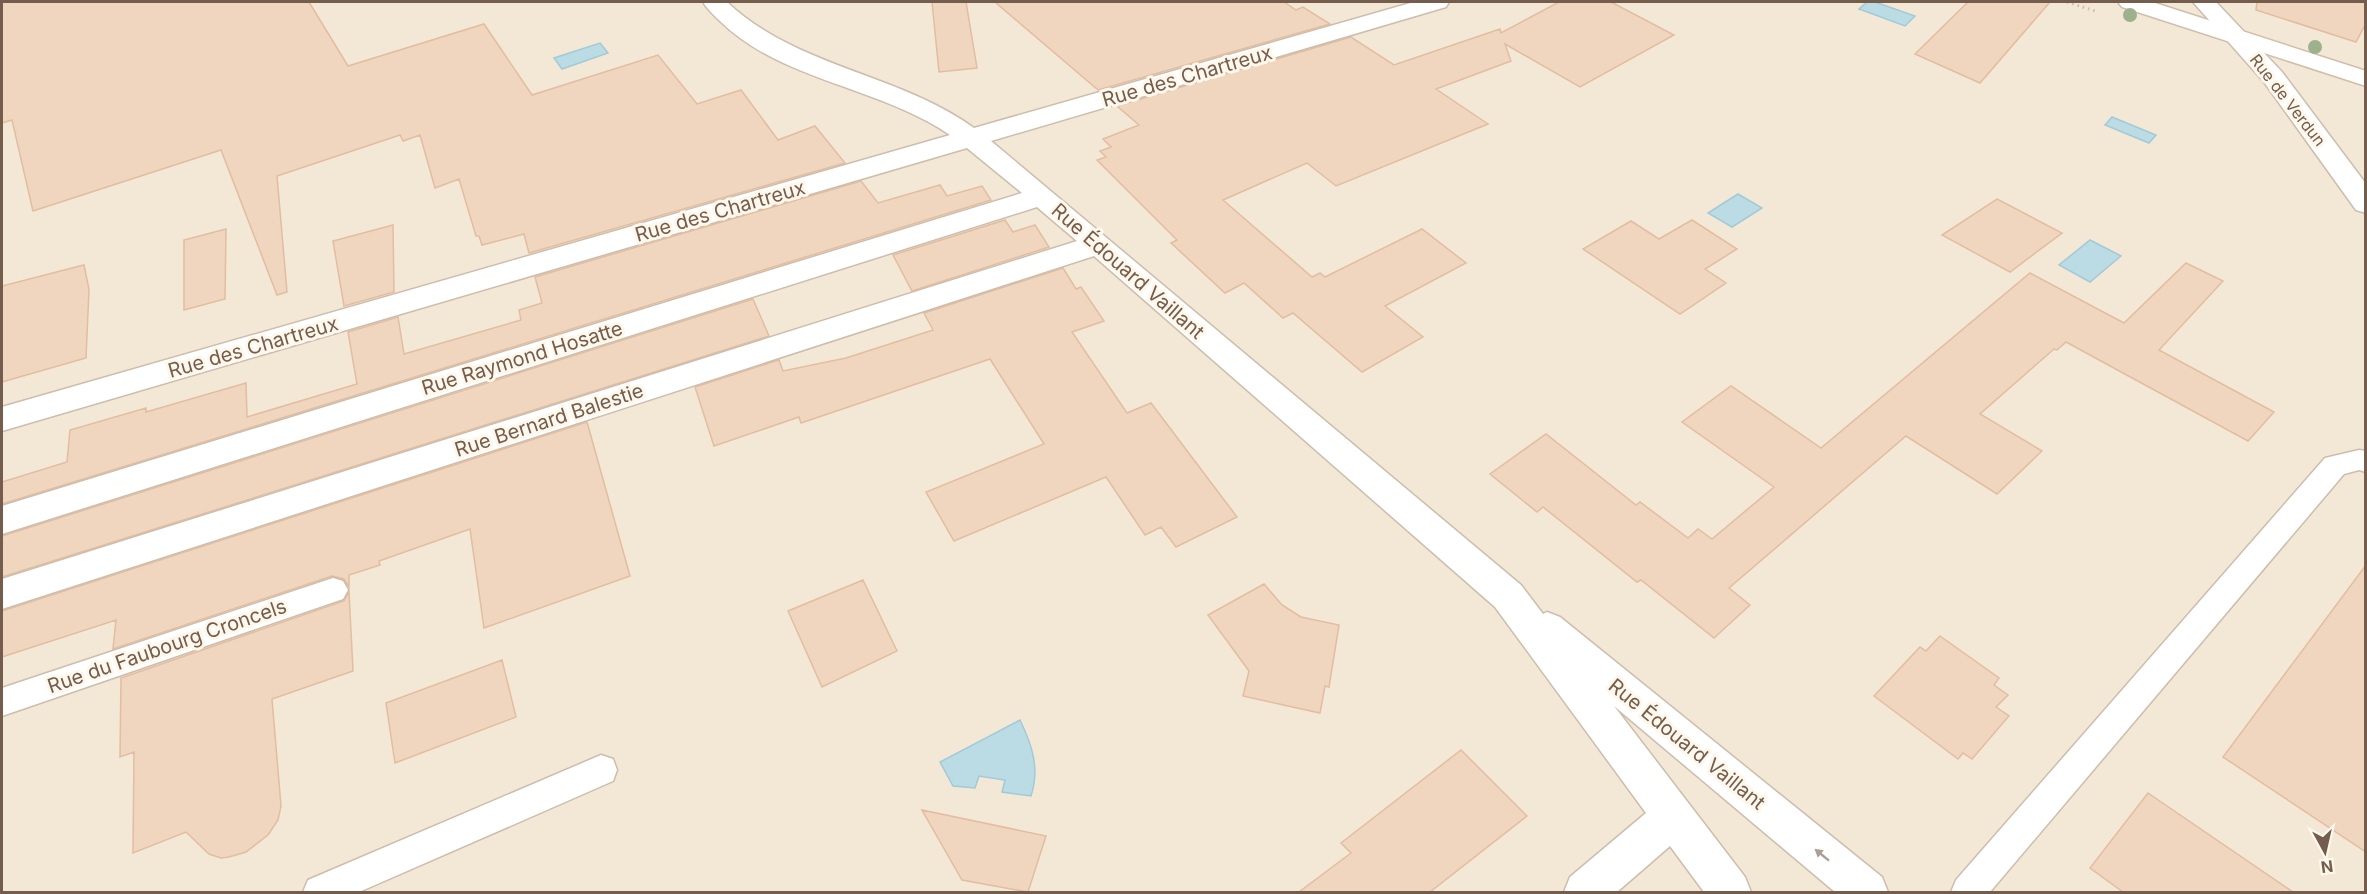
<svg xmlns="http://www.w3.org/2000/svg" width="2367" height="894" viewBox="0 0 2367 894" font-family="Inter,sans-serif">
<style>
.residential{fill:#f3e7d5}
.water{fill:#bbdce5;stroke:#a2cad6;stroke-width:1.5}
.building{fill:#f0d6bf;stroke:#e2bda0;stroke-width:1.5}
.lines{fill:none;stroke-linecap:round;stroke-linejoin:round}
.lane-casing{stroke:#cdbdad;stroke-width:3}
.street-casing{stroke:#cdbdad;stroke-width:3}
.secondary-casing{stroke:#d0beaa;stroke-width:3}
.path{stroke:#d5b9a2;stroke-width:3;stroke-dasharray:1.5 4;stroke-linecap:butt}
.lane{fill:#fff;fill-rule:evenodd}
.street{fill:#fff;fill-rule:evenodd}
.secondary{fill:#fff;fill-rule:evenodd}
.tree{fill:#9db18d}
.oneway{fill:#ac9e94}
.labels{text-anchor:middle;stroke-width:6;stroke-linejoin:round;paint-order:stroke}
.far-street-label{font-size:16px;fill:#745d4c;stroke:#fef8ec}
.street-label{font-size:20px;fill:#745d4c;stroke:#fef8ec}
</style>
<rect width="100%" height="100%" fill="#fcf5e6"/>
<path class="residential" d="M2 2H2365V892H2Z"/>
<path class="water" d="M1867 2H1875L1915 16 1905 26 1859 9Z
M600 43 608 53 562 69 554 58Z
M2112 117 2156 135 2149 143 2105 125Z
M1738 194 1762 208 1732 227 1708 213Z
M2090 240 2121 256 2090 282 2059 265Z
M1020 720C1032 745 1040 768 1031 796L1002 792 1005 780 979 776 975 788 953 786 940 762Z"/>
<path class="building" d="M2 2H309L348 66 484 24 532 95 658 55 697 104 741 90 778 140 815 126 845 163 529 253 524 234 482 245 479 236H476L459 179 435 188 420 135 403 141 400 135 277 176 287 292 277 295 221 150 33 211 12 120 2 123Z
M932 2H966L977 68 939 72Z
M995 2H1284L1296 10 1303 7 1330 24 1098 90Z
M1559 2H1611L1674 35 1580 87 1505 44 1511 61 1436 89 1488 124 1336 186 1307 163 1223 200 1312 277 1320 273 1325 277 1422 229 1466 263 1385 306 1423 337 1362 372 1293 313 1283 318 1244 283 1225 293 1171 243 1177 240 1097 160 1106 157 1100 151 1111 147 1103 139 1139 125 1117 106 1351 37 1394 65 1500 29 1501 33Z
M1968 2H2050L1980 83 1915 54Z
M2257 2H2366V23L2356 42 2256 10Z
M861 181 878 203 940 185 947 196 982 186 991 200 2 504V482L67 462 70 430 146 408V412L246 383 247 417 357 384 348 332 398 317 404 354 521 320 519 310 542 303 535 277Z
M1997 199 2062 233 2010 272 1942 235Z
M1005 220 1013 232 1035 225 1049 247 912 291 893 255Z
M1692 220 1737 249 1705 269 1726 283 1680 314 1583 249 1631 221 1659 239Z
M393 225 394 292 344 306 333 241Z
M226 229 225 299 184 310V240Z
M2186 263 2223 281 2159 350 2274 412 2248 441 2066 342 2057 350 2054 349 1980 414 2042 451 1997 494 1906 436 1729 588 1750 605 1714 638 1641 580 1637 582 1543 507 1537 512 1490 474 1546 434 1636 505 1640 502 1688 538 1698 529 1712 539 1774 487 1682 422 1731 386 1821 448 2030 273 2124 323Z
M84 265 89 289 86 358 2 382V286Z
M1063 268 1076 289 1081 287 1104 321 1072 332 1127 413 1151 403 1237 517 1176 547 1161 527 1145 535 1106 477 954 541 926 492 1044 444 990 359 801 423 799 417 714 446 695 387 779 360 783 371 846 358 933 330 924 313Z
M753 299 769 336 2 577V536Z
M587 422 630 576 484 628 470 529 379 561 380 565 349 575V587L344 579 332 576 113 649 116 620 2 657V611Z
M2366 565V852L2223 757Z
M863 580 897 651 822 687 788 611Z
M1264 584 1282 605 1301 617 1339 625 1329 687 1325 686 1320 713 1243 696 1249 671 1208 615Z
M349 592 353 671 272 699 281 806 278 820 268 835 246 852 229 857 221 858 209 854 186 832 133 853 134 752 120 757 121 678 344 601Z
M1940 636 1999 678 1994 685 2008 695 1996 707 2009 716 1972 759 1963 753 1958 759 1874 696 1920 647 1926 651Z
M502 660 516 717 395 763 386 703Z
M1461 750 1527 816 1430 892H1299L1351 853 1341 843Z
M2148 793 2293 892H2123L2090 868Z
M922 810 1046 836 1028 892 962 880Z"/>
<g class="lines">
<g class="lane-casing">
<path id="lane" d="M2359 450 2366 451V472L2359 470 2344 474 1990 892H1951L1956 880 2325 458Z
M333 578 343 581 348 590 343 599 2 716V688Z
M601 755 613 759 617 770 613 781 359 892H303L308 880Z"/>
</g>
<g class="street-casing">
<path id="street" d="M703 2H727C797 68 898 73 974 128L1414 2H1449L1446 7 991 141 1521 585 1543 614 1547 612 1560 617 1882 877 1888 892H1835L1614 706 1745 877 1751 892H1704L1670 846 1617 892H1564L1570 877 1646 813 1495 607 1094 256 2 609V579L1077 241 1037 207 2 534V506L1022 193 967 148 2 431V407L950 135C880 87 782 81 721 22 714 15 707 9 703 2Z
M2193 2H2216L2282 72 2366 184V213L2356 210 2264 82Z"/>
</g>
<g class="secondary-casing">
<path id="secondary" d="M2118 2H2152L2366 71V86L2122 7Z"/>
</g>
<path class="path" d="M2067 2 2095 11"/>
<use href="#lane" class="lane"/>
<use href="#street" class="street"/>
<use href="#secondary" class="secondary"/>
</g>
<g class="tree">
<circle cx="2130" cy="15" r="7"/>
<circle cx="2315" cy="47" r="7"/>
</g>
<defs><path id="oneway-solid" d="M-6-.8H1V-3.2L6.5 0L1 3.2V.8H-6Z" transform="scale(1.5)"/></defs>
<use class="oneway" href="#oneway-solid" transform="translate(1822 855) rotate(-141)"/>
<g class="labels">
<g class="far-street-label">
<text transform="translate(2288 100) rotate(52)" y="6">Rue de Verdun</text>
</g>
<g class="street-label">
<text transform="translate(1187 76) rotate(-16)" y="7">Rue des Chartreux</text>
<text transform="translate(720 211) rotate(-16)" y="7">Rue des Chartreux</text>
<text transform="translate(1128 271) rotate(41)" y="7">Rue Édouard Vaillant</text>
<text transform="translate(253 347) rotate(-16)" y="7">Rue des Chartreux</text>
<text transform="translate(522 358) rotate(-17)" y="7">Rue Raymond Hosatte</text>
<text transform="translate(549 420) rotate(-18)" y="7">Rue Bernard Balestie</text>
<text transform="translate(167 646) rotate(-19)" y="7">Rue du Faubourg Croncels</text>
<text transform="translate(1687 744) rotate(39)" y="7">Rue Édouard Vaillant</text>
</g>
</g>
<rect width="2367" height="894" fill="none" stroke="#745d4c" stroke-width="6"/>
<g transform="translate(2325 852) rotate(172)" stroke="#fef8ec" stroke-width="4.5" paint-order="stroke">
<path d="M0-4.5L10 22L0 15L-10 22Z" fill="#745d4c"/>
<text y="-9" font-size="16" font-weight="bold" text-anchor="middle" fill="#745d4c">N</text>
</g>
</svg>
